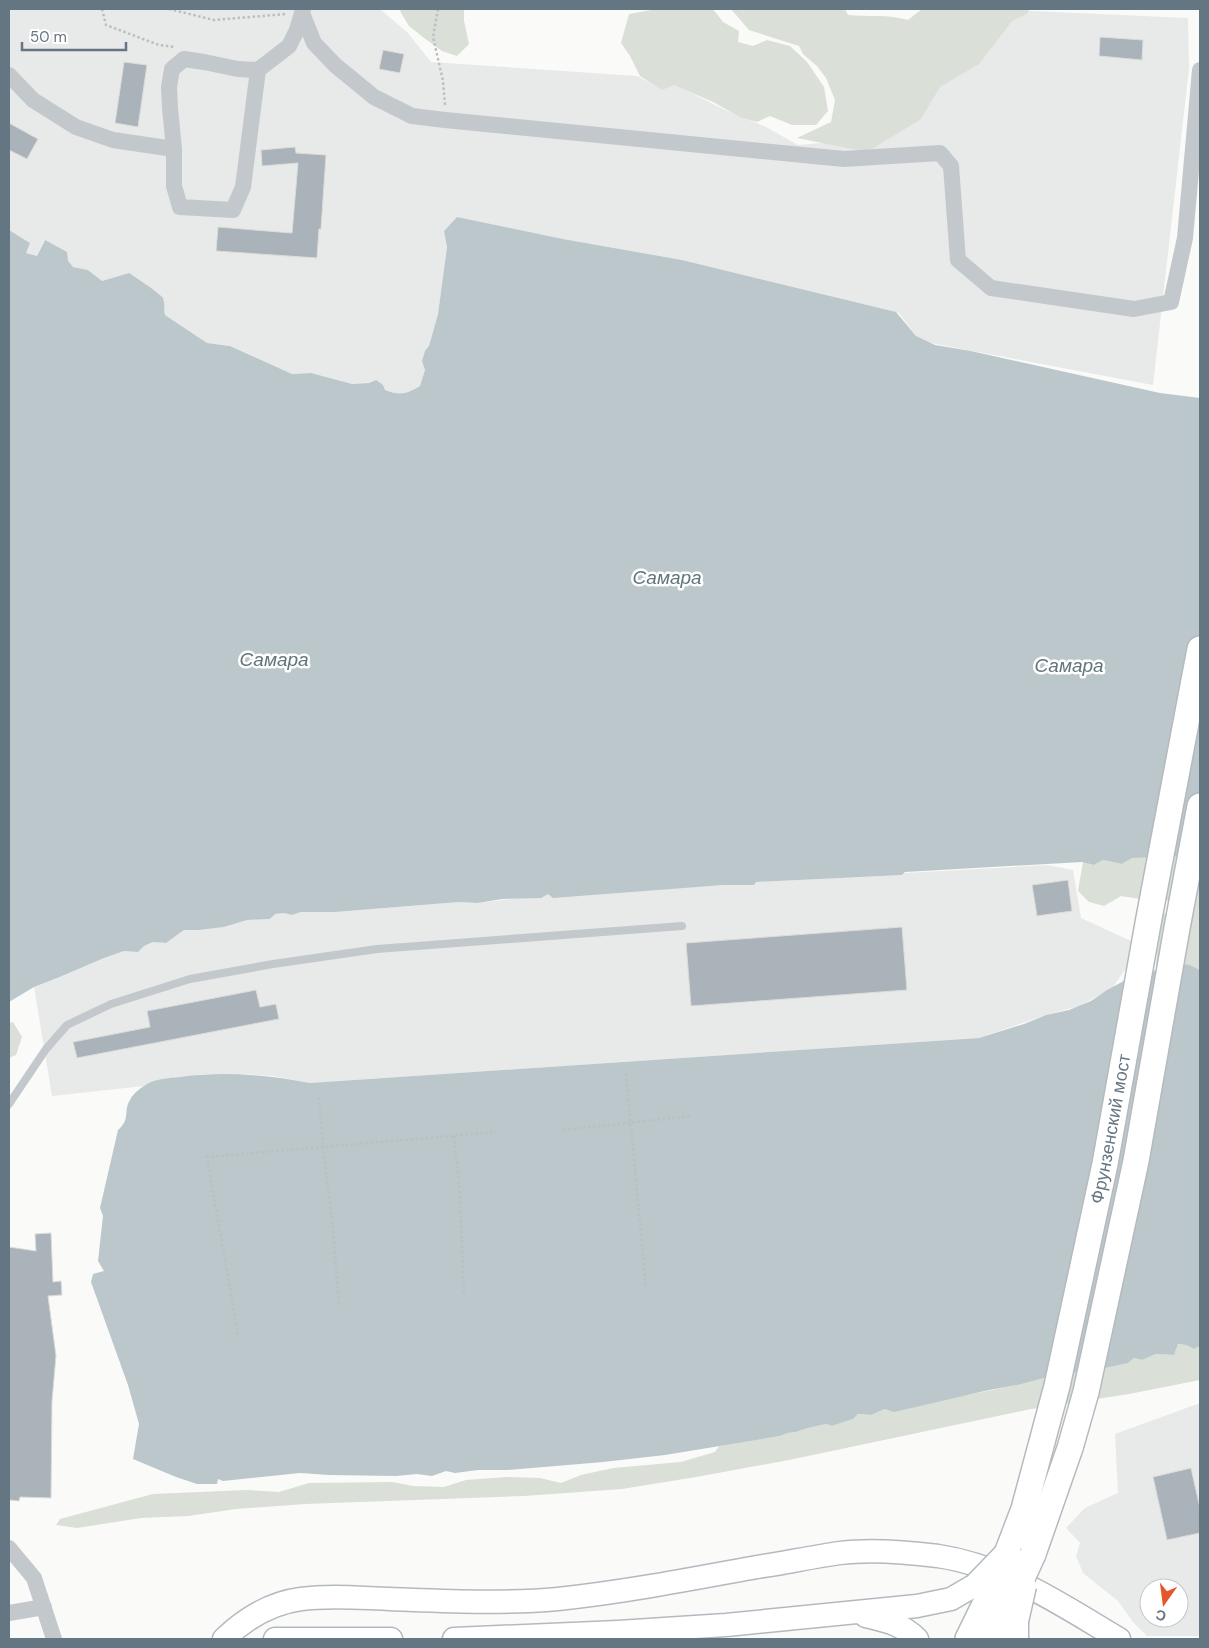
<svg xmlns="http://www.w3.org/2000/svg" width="1209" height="1648" viewBox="0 0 1209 1648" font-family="'DM Sans',sans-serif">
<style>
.built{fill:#e8e9e9;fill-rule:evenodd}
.green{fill:#dadfd7}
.water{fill:#bbc7cb}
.building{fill:#aab3b9;stroke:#dcdcda}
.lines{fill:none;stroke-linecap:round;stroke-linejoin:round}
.secondary-casing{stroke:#b3babf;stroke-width:25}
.primary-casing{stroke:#b5babe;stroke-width:28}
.path{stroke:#bbbfc2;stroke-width:2.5;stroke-dasharray:2.5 2.5;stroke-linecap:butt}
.service{stroke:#c3c8cc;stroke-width:8}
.minor{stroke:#c3c8cc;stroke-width:16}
.secondary{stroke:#fff;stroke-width:22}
.primary{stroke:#fff;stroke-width:25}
.secondary-bridge-casing{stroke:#b3babf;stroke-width:25;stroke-linecap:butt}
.primary-bridge-casing{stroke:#b5babe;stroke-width:28;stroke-linecap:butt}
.secondary-bridge{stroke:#fff;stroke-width:22}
.primary-bridge{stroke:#fff;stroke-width:25}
.labels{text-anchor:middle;stroke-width:5;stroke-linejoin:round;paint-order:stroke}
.street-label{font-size:18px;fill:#657683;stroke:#fff}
.water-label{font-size:19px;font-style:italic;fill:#60757c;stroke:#fff}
</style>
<rect width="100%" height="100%" fill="#fafaf8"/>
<path class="built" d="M9 9H380L408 33 431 62 637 76 660 88 674 84 723 109 766 127 798 145 822 143 988 9 1188 18 1189 69 1153 385 920 341 899 313 682 260 563 239 457 217 444 231 447 247 438 314 429 346 422 361 425 370 420 387 409 393 394 394 385 390 376 380 369 383 351 384 311 373 292 374 230 346 207 343 165 315 164 300 159 293 145 285 129 273 102 281 88 270 73 267 44 240 37 256 26 253 30 243 9 230Z
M1048 865 1073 870 1081 918 1142 946 1113 987 1080 1006 1046 1015 979 1038 310 1083 273 1076 242 1074H203L164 1079 144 1086 52 1096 34 987 62 976 104 958 124 951 138 952 144 946 153 942 166 943 184 930H199L224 927 247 920 270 919 275 914 284 913 292 915 301 912H335L459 902 478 903 548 894 724 885H753L756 882 902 875 905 873Z
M1200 1403V1636H1147L1133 1622 1118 1601 1083 1573 1076 1556 1080 1543 1066 1528 1085 1508 1118 1493 1115 1434ZM1149 1588H1179V1618H1149Z"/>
<path class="green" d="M401 9H464V21L469 44 457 56 442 51 424 38 409 26 400 11Z
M657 9H713L723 22 739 31 738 42 753 46 767 40 790 46 807 62 824 87 828 111 816 125H792L770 116 757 122 740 117 713 102 674 85 662 90 640 76 630 56 621 43 629 14Z
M731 9H845L848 15C868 17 888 14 908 20L922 9H1029L1028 13 1012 21 979 64 940 87 921 119 867 152 797 138 831 122 835 100 826 78 817 66 803 54 799 46 749 30Z
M1200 856V970L1190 965 1159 970 1156 964 1157 953 1149 934 1155 916 1178 910V899L1159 902 1121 896 1104 906 1089 902 1078 891 1083 862 1094 865 1103 860 1122 864 1132 858Z
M13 1022 22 1037 16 1055 9 1058V1023Z
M1178 1344 1186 1345 1194 1349 1200 1346V1380L1129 1394 1031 1409 789 1460 696 1477 622 1489 524 1496 305 1504 236 1509 188 1516 141 1518 77 1528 56 1525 60 1519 153 1494 247 1490 279 1492 309 1483 392 1482 413 1486 444 1487 466 1480 507 1477 540 1478 561 1483 581 1475 613 1468 681 1462 715 1452 719 1446 780 1436 788 1433 796 1432 808 1428 826 1424 832 1426 853 1419 858 1414 871 1415 885 1409 946 1399 1018 1385 1063 1373 1128 1363 1134 1358 1142 1360 1156 1354 1174 1355Z"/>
<path class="water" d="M457 217 563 239 682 260 896 312 916 336 935 345 971 351 1160 393 1200 398V856L1132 858 1122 864 1103 860 1094 865 1082 862 905 872 902 875 756 882 754 885H723L553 898 548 894 541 898 502 899 478 903 459 902 335 912H301L292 915 284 913 275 914 270 919 247 920 224 927 199 930H184L166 943 153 942 144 946 138 952 124 951 104 958 62 976 34 987 9 1002V230L30 243 26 253 37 256 45 240 67 252 68 261 73 267 88 270 102 281 129 273C136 278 160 293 163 298 165 303 164 310 165 315L207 343 230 346 292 374 311 373 352 384 369 383 376 380 383 385 385 390C400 396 407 394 420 386L425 370 422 361 425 351 429 346 438 314 447 247 444 231Z
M1182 964 1190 965 1200 970V1346L1194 1349 1186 1345 1178 1344 1174 1355 1156 1354 1142 1360 1134 1358 1128 1363 1085 1372 1063 1373 1018 1385 989 1390 894 1412 885 1409 871 1415 858 1414 853 1419 832 1426 826 1424 808 1428 796 1432 788 1433 780 1436 665 1455 603 1462 508 1470H478L455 1473 446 1471 432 1476 417 1474 396 1476 329 1475 300 1473 223 1481 218 1479 217 1484H197L176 1477 133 1459 139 1424 128 1385 91 1282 93 1274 104 1271 98 1261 103 1216 100 1208 118 1130C131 1119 123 1111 130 1100 132 1095 139 1089 144 1086 153 1079 169 1078 180 1077 224 1071 267 1075 310 1083L979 1038 1024 1024 1046 1015 1069 1010 1091 1001 1107 990 1122 982 1135 971 1148 972Z"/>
<path class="building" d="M1100 37 1143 40 1142 60 1099 56Z
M383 50 404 54 400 73 379 69Z
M124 62 147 65 138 127 115 123Z
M9 123 38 139 27 159 9 150Z
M295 147 296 153 326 155 321 229H319L317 258 216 251 218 227 292 233 298 163 262 166 261 150Z
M1068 880 1072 911 1037 916 1032 885Z
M902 927 907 990 691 1006 686 943Z
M256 990 260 1007 276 1004 279 1019 77 1058 73 1042 150 1027 147 1011Z
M51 1233 53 1282 61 1281 62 1295 48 1296 56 1356 52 1401 51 1498 20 1497 19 1501 9 1500V1247L36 1251 35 1234Z
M1191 1468 1200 1508V1533L1167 1540 1153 1477Z"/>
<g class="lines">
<g class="secondary-casing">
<path id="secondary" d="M866 1616C886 1621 902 1624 917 1639
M224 1639C246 1618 270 1603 301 1599 330 1595 360 1598 390 1599 446 1601 502 1604 558 1599 625 1592 691 1579 757 1567 784 1563 812 1557 840 1553 871 1549 906 1552 938 1556 1005 1566 1062 1605 1119 1639
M275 1639H391
M454 1639 618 1632 726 1625 917 1606 951 1599 975 1585
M1017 1639V1621"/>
</g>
<g class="primary-casing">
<g id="primary">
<path id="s1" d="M1008 1551 1024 1509 1057 1386 1105 1164 1149 918 1200 649"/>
<path d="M1033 1554 1070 1448 1086 1392 1136 1161 1177 928 1200 806"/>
<path d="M968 1639 987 1600"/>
<path d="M993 1639 1008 1609"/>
</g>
</g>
<path class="path" d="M102 9 106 25 159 45 175 47
M169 9 214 20 286 14
M438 9 433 37 443 81 445 105
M626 1074 646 1288
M319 1097 323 1147 333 1230 339 1305
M563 1130 691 1116
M454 1136 460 1196 464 1295
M238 1335 207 1157 496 1132"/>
<path class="service" d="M9 1104 46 1049 67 1025 111 1004 190 979 273 964 377 949 682 926"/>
<path class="minor" d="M303 9 302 13 314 43 335 65 374 97 412 116 445 120 844 159 940 153 951 166 958 260 991 288 1134 309 1171 302 1185 238 1200 70
M258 70 243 187 233 210 180 207 174 186V149L170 108 169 87 172 69 184 59 204 62 238 69 258 70 289 46 297 30 302 13
M9 75 33 100 76 127 113 140 174 149
M9 1548 34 1578 54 1639
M9 1613 44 1607"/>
<use href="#secondary" class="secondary"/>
<use href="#primary" class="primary"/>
<g class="secondary-bridge-casing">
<path id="secondary-bridge" d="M975 1585 1004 1555
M1017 1621 1025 1586"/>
</g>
<g class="primary-bridge-casing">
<path id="primary-bridge" d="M987 1600 1008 1551
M1008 1609 1033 1554"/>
</g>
<use href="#secondary-bridge" class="secondary-bridge"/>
<use href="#primary-bridge" class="primary-bridge"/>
</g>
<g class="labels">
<g class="street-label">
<text dy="6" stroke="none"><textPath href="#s1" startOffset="435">Фрунзенский мост</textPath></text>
</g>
<g class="water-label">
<text x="667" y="584">Самара</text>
<text x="274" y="666">Самара</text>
<text x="1069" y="672">Самара</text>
</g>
</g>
<rect width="1209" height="1648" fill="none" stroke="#657683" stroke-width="20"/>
<g transform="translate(1164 1603) rotate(194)"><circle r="24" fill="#ffffff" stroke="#c1c8cd"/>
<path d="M0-4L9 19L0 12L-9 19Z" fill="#e4572e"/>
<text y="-8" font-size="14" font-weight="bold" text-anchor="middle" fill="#657683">С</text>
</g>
<path d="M22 42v8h104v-8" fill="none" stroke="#657683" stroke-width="2.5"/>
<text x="30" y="42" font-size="15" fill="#657683" stroke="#ffffff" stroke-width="4" paint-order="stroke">50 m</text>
</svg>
